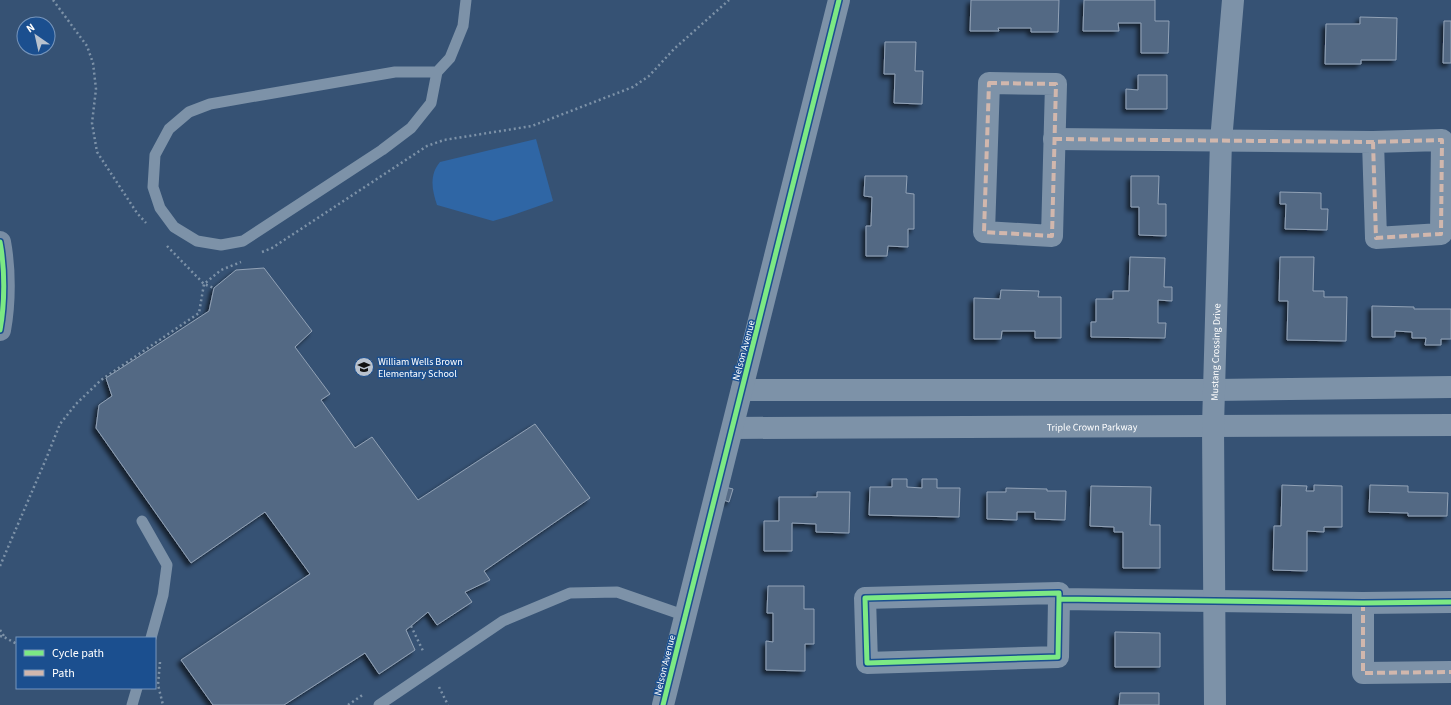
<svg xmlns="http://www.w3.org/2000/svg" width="1451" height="705" viewBox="0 0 1451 705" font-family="'Source Sans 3',sans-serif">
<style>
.green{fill:#2f66a5}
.building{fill:#526984;stroke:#92a2b6;filter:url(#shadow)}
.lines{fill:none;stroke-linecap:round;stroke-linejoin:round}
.path{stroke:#7d92a8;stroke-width:2.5;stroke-dasharray:2 3;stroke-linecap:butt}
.lane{stroke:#7d92a8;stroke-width:11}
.street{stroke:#7d92a8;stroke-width:22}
.secondary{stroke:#798da4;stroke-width:22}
.quiet{stroke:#d1b7ad;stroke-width:4;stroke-dasharray:8 4;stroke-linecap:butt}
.cycleway-casing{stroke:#1b4f8f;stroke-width:8}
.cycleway{stroke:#7ce984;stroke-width:5}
.labels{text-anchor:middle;stroke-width:3;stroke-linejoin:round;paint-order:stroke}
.street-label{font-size:10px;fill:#fff;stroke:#1b4f8f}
.poi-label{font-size:10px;fill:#fff;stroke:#1b4f8f;text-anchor:start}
</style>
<defs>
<filter id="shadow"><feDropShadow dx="-3.5" dy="3.5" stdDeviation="2" flood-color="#0009"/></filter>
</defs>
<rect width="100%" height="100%" fill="#365274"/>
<path class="green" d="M536 139 553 201 513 215 493 221 437 205C432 190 429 175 440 162Z"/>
<path class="building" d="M971 0H1059L1058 32H1031V28H998L999 31H970Z
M1084 0H1155V21H1169L1168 53H1141V23H1118L1119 31H1083Z
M1360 17 1397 18 1396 60H1361V64H1325L1326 24H1360Z
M1444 21H1451V63H1443Z
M885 42H916L915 71H923L922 104 894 103 895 74H884Z
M1138 75H1167V109H1126V89L1138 90Z
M865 176H907L906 193 914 194V229H908V247L888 246 887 256H866V226H871L872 197 864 196Z
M1131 176H1159L1158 204H1166V236L1139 235V207H1131Z
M1280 192 1321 193V209H1328L1327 230 1285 229 1286 204H1280Z
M1130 257 1165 258 1164 287H1172V301L1158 300V323H1166L1165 338 1091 337V322H1096V299H1113V291H1129Z
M1280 257H1314L1313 291H1324V297H1347L1346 341 1287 340 1288 301H1279Z
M264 268 312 331 295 347 330 394 321 400 355 448 372 437 418 500 535 424 590 498 484 571 490 580 465 592 472 602 437 625 428 612 411 626 406 630 415 650 379 674 365 653 284 705H213L181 660 310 574 265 512 191 563 96 428 99 405 112 396 106 378 209 311 214 288 236 270Z
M1001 290 1039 291 1038 297H1061V338H1035V331H1002L1001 339H974V298L1000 299Z
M1372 306 1414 307V309H1451V339H1441V345H1425L1426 338H1412V332L1395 331V337H1372Z
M892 479H907V487L922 488V479H937V488H960L959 517 869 515 870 487H892Z
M1282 485 1307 486 1306 491H1314V485L1342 486V527H1324V532L1307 531V571L1273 570 1274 526H1281Z
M1370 485 1408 486V492L1448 493 1447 516H1408V513L1369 512Z
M1091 486 1151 487 1150 525H1160V568H1123V532H1114V527L1090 526Z
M725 487 733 489 729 502 721 499Z
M1006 488 1047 489V491H1066L1065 520 1035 519V512H1017V520L987 519V492H1006Z
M817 492H850L849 533 816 532V524L792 523V551H764V521H779V497H817Z
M768 586H804V609H814V644H805V671L766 670V641L773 642V613H767Z
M1115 632 1160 633V667H1115Z
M1120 693H1159V705H1119Z"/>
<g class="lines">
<path class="path" d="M53 0 87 46 93 63 96 89 92 123 97 152 137 213 146 223
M167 246 204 284 214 288
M262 252 272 248 427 146 444 140 532 126 633 87 649 76 674 49 729 0
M0 566 46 459 60 424 76 404 101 380 199 313 204 284 221 270 241 262
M411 626 424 653
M0 630 4 636
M0 636 4 637 17 644
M160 662 158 685 163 705
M439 687 448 705
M348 705 364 694"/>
<path class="lane" d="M437 72H395L210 104 189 112 169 129 155 155 153 187 160 208 174 227 197 241 221 245 243 241 382 150 411 128 431 103 437 72 450 58 463 26 466 0
M142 521 167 565 163 595 151 638
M132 705 137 688
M379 705 503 621 570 593 617 592 686 616"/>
<g class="street">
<path d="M989 83 1056 84 1052 236 984 232Z"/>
<path d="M1054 139 1373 142 1442 140 1441 234 1376 238 1373 142"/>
<path d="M742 390H1215L1451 387"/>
<path id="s1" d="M733 428 1451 425"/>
<path d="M1059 599 1058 657 867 663 865 598 1059 593V599L1363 603 1451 602"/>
<path d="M1363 603V673L1451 672"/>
<path d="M663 705 839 0"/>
<path id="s2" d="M1215 705 1213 426 1221 141 1233 0"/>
</g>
<path class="secondary" d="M0 242C5 269 5 303 0 330"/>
<path class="quiet" d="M989 83 1056 84 1052 236 984 232Z
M1054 139 1373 142 1442 140 1441 234 1376 238 1373 142
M1363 603V673L1451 672"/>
<g class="cycleway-casing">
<path id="cycleway" d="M0 242C5 269 5 303 0 330
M1059 599 1058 657 867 663 865 598 1059 593V599L1363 603 1451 602
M663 705 839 0"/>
</g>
<use href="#cycleway" class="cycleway"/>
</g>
<defs>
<g id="school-disc" transform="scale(1)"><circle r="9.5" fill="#b9c2ce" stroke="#1b4f8f"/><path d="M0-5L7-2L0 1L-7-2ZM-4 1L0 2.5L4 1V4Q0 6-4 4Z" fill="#111"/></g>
</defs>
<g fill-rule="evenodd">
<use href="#school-disc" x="364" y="367"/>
</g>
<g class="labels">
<g class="street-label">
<text transform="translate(743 350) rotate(-75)" y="4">Nelson Avenue</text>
<text dy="4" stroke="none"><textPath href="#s2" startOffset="353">Mustang Crossing Drive</textPath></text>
<text dy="4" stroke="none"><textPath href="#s1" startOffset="359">Triple Crown Parkway</textPath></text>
<text transform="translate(664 665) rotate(-76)" y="4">Nelson Avenue</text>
</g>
<g class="poi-label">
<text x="378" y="365">William Wells Brown<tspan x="378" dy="12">Elementary School</tspan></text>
</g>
</g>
<rect x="16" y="637" width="140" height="52" fill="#1b4f8f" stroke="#7695bc"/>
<rect x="24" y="650" width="20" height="6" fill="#7ce984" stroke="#7695bc"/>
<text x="52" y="657" font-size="12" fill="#ffffff">Cycle path</text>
<rect x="24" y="670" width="20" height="6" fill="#d1b7ad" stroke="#7695bc"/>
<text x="52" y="677" font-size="12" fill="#ffffff">Path</text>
<g transform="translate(36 36) rotate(326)"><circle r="19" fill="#1b4f8f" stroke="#7695bc"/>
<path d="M0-3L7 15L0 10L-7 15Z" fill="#b9c2ce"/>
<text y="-6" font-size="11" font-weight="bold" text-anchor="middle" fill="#ffffff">N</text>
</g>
</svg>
